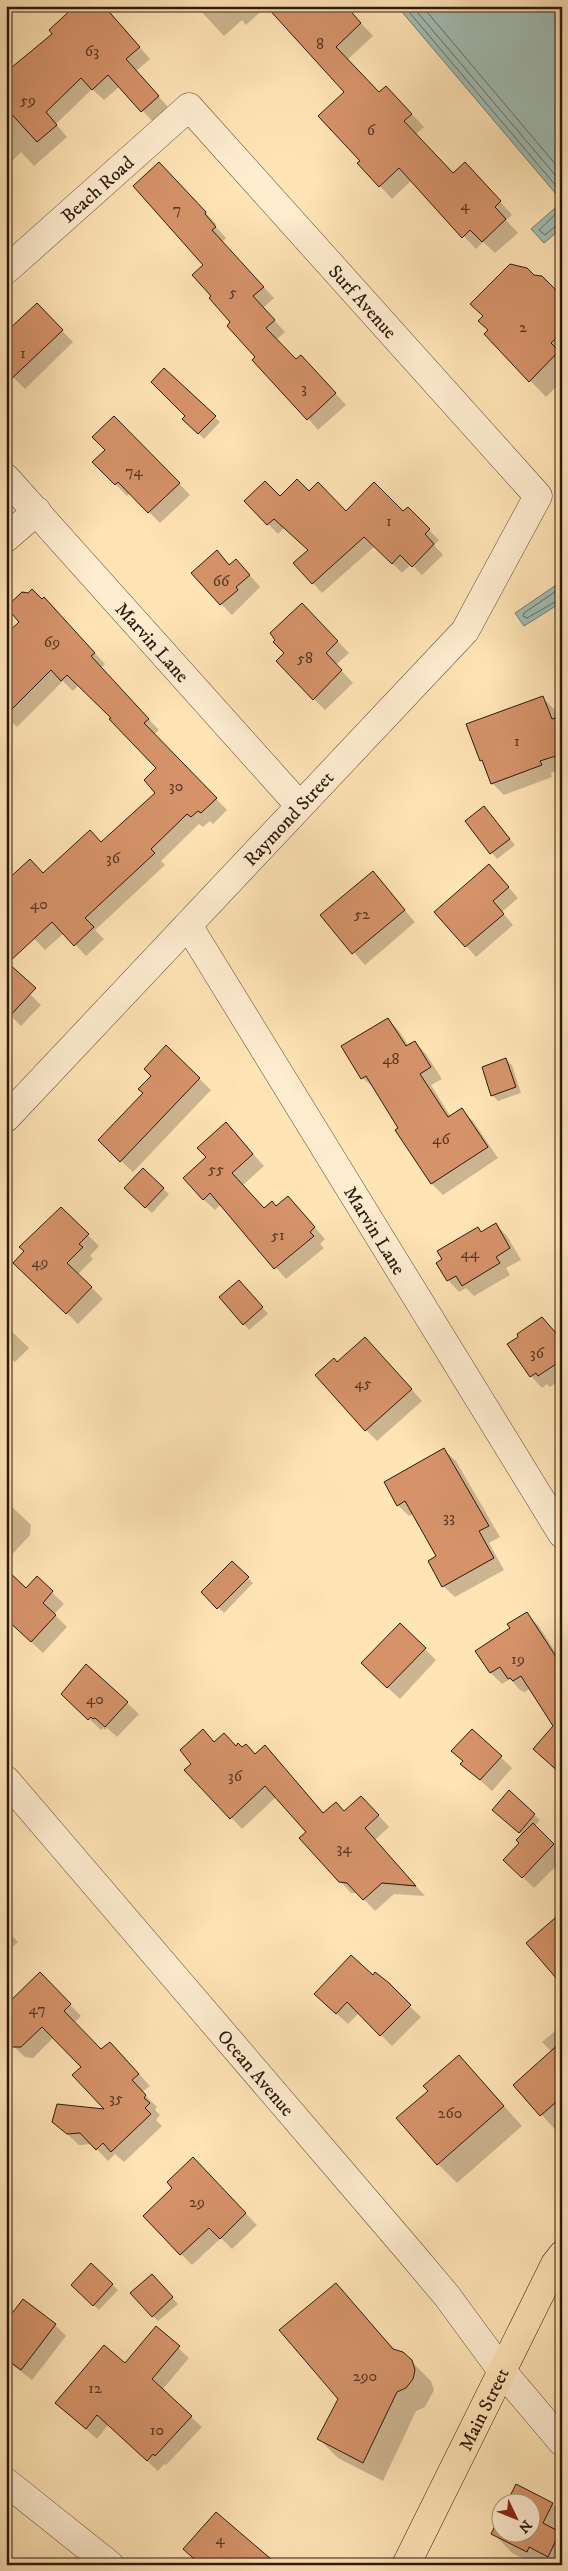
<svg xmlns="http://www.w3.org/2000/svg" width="568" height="2571" viewBox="0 0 568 2571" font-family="'IM FELL DW Pica',serif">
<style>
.water{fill:#a1beb5;stroke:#727c72}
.shadow{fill:#0003}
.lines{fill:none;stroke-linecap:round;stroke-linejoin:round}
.shore{stroke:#666c61;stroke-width:1}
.building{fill:#d6936a;stroke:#2b190d}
.minor-casing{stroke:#604c37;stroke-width:29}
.primary-casing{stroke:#2b190d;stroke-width:29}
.minor{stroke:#ffedd0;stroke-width:28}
.primary{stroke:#ffe4b6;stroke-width:28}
.labels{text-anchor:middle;stroke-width:4.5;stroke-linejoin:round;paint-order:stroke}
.number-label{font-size:16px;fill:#563824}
.street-label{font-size:19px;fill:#2b190d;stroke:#ffedd0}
</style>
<rect width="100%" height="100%" fill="#ffe4b6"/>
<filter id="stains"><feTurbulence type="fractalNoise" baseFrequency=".004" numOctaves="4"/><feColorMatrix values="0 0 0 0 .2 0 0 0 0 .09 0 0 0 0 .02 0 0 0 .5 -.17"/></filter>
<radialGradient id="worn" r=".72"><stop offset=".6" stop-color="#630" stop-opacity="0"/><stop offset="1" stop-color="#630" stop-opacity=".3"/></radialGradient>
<path class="water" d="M397 6H562V201Z
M562 202V228L544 243 531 229Z
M562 581V602L524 626 515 613Z"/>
<path class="shadow" d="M196 6H267L246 25 242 20 224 36Z
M267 6H345L373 36 347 60 380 94 399 100 424 127 416 134 454 174 477 176 512 215 506 220 518 233 495 253 483 242 476 249 412 180 392 199 380 186 362 161 346 92Z
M112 16 150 59 136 71 169 108 153 122 120 86 104 100 92 89 56 124 67 137 34 166 21 152 6 167V67L9 70Z
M170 174 216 224 215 226 226 238 222 242 274 298 263 308 285 332 276 340 296 361 312 368 346 405 318 430 257 357 213 296 205 265Z
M562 298V381L546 397 485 334Z
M37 305 73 342 25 389 6 370Z
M164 370 220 422 204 439 184 419 187 416Z
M94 462 162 466 190 495 160 523 130 493 127 496Z
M309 493 346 512 403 513 408 509 439 540 434 545 443 555 422 575 411 564 402 573 375 546 322 593 313 583 309 550 285 527 278 534 246 501Z
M217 552 230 565 247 572 260 587 232 615 221 604Z
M42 600 54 609 105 664 101 668 159 730 154 735 227 810 213 824 210 821 203 827 199 824 161 861 165 865 95 930 104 939 86 956 64 933 45 950 6 910 44 875 102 843 157 793 158 768 79 685 73 691 63 681 17 727 6 717V636Z
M313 616 349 653 336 665 353 683 325 710 314 699 286 653Z
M543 698 554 709 562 725V769L551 773 552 777 504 795 492 783 486 765 481 760Z
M489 813 515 845 497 859 466 821Z
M372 872 415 922 365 965 321 915Z
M499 876 518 898 502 912 513 925 476 957 436 912Z
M6 971 41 1005 21 1026 10 1015Z
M388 1019 399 1031 409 1046 415 1042 426 1054 442 1079 431 1085 451 1117 462 1110 473 1121 498 1158 443 1195 431 1183 375 1088 362 1078Z
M166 1047 211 1090 133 1172 99 1140 144 1093Z
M506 1060 512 1065 521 1093 498 1101 492 1095Z
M226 1124 264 1166 243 1185 265 1209 276 1207 288 1197 325 1239 320 1244 324 1248 286 1279 221 1204 215 1210 203 1199 207 1157Z
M143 1170 169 1194 152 1213 126 1188Z
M61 1209 99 1246 90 1256 93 1259 78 1274 103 1299 78 1324 15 1263Z
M496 1225 507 1236 521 1260 506 1268 510 1275 474 1296 466 1288 459 1292 448 1280 478 1228 482 1233Z
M245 1287 268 1314 249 1330 244 1324Z
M6 1326 29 1348 15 1362 9 1357 6 1360Z
M553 1329 562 1338V1379L550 1387 547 1384 542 1388 531 1376Z
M376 1350 422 1401 377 1441 366 1430 337 1363Z
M444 1450 456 1461 500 1537 489 1543 504 1570 455 1597 443 1586 438 1557 414 1514 409 1516 398 1505Z
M6 1501 31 1525 30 1535 6 1561Z
M232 1562 253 1583 224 1613 203 1592Z
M37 1578 64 1604 54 1614 67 1627 43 1653 6 1618Z
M526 1613 538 1625 562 1662V1774L555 1727 530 1688 525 1692 520 1690 510 1679 502 1684 491 1673 477 1652 512 1628Z
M425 1649 436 1660 400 1699 374 1675Z
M127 1703 139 1714 117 1737 107 1728 105 1730 103 1728 101 1730 74 1705Z
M472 1730 512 1768 492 1791 462 1764 464 1762 453 1751Z
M215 1743 236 1747 256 1756 276 1758 324 1814 372 1808 389 1827 375 1840 425 1896 394 1894 375 1911 358 1893H351L340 1881 308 1832 276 1797 242 1829 186 1770Z
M534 1815 540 1820 534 1827 562 1853V1860L534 1888 505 1860 521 1843 522 1835 499 1816Z
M6 1929 18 1942 6 1953Z
M40 1974 81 2016 74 2023 101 2051 121 2054 150 2086 142 2092 157 2107 155 2110 160 2115 156 2120 162 2126 124 2162 115 2154 108 2161 92 2144 79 2145 54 2122 108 2111 83 2067 54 2037 33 2058 25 2057 6 2039Z
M375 1974 421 2017 392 2046 359 2013 348 2024 327 2005Z
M562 2025V2134L560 2135 515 2085 552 2052 542 2042Z
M459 2056 522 2126 457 2183 438 2164 430 2091Z
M204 2170 257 2225 232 2249 221 2238 192 2265 181 2254Z
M91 2265 118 2290 99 2310 78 2291Z
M157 2281 178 2304 158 2321 153 2316Z
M336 2285 396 2351 411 2361 431 2381 434 2390 425 2407 416 2411 383 2481 338 2458 319 2439 339 2399Z
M6 2323 55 2325 66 2336 32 2380 6 2360Z
M157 2328 189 2358 162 2390 202 2427 166 2465 164 2464 158 2471 108 2425 97 2439 56 2403 126 2365Z
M552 2504 562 2513V2565H536L512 2553 493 2533 500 2518V2534H530Z"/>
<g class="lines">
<path class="shore" d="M404 6 562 193
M412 6 562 183
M422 6 562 172
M562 208 539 230 545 235 557 225 562 224
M562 587 524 613 523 616 527 618 562 598"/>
</g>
<path class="building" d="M75 6H104L140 47 126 59 159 96 141 112 108 75 92 90 81 78 46 112 57 125 37 142 6 108V72L52 34 49 30Z
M266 6H346L361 23 336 47 379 92 386 86 412 114 404 121 453 173 465 162 501 201 495 207 506 219 482 242 470 230 462 238 399 168 379 187 357 163 360 161 318 116 344 92Z
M159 162 206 212 205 214 216 227 212 230 264 287 253 296 275 320 266 328 296 359 301 355 336 393 307 420 252 360 255 357 227 326 230 322 209 298 211 296 192 275 203 265 133 186Z
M510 264 527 268 534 275 542 276 562 296 559 319 562 322V332L551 343 559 351 529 382 484 334 488 330 478 321 483 316 470 304Z
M37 303 63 330 6 384V332Z
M164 368 216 416 198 434 182 419 185 416 151 382Z
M114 416 180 483 148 513 118 482 115 485 92 462 105 450 92 437Z
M297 479 309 491 318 482 346 511 374 482 403 511 408 507 430 529 425 534 434 544 412 567 400 555 392 564 364 537 312 584 293 563 308 550 274 519 267 525 244 501 265 481 280 496Z
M217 550 229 565 236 559 250 575 236 587 238 590 220 605 191 573Z
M32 589 42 599 44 597 95 653 91 656 149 719 144 723 217 798 201 813 198 811 191 817 187 814 151 849 155 853 85 918 94 927 74 946 52 922 8 963 36 988 6 1020V881L30 859 43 873 90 830 101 842 155 793 144 780 156 768 109 719 111 718 67 675 61 681 51 670 6 715V634L19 622 6 607 22 592 28 593Z
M302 603 338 641 326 653 342 670 313 700 276 661 284 653 273 642 275 640 270 633Z
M543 696 552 719 556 718 562 732V754L540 761 542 765 491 784 482 760 480 761 466 724Z
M484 806 510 839 490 854 465 821Z
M489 864 509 887 493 901 504 914 465 947 434 912Z
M373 871 405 910 352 954 320 915Z
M388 1018 406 1046 415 1041 431 1067 420 1074 448 1117 462 1108 488 1147 431 1184 395 1130 398 1128 366 1076 361 1079 341 1046Z
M166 1045 200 1078 120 1162 98 1140 143 1093 138 1089 151 1076 144 1069Z
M506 1058 516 1087 491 1096 482 1067Z
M226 1122 253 1154 232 1173 264 1208 272 1201 276 1206 288 1196 315 1227 310 1232 314 1236 274 1269 210 1193 203 1200 183 1178 206 1157 197 1148Z
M143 1168 164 1188 145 1208 124 1188Z
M61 1207 89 1234 79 1244 83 1247 67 1263 92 1287 66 1314 13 1263 24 1251 19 1247Z
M496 1223 510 1248 496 1257 500 1263 462 1286 456 1276 447 1281 436 1263 442 1259 437 1251 478 1227 481 1232Z
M239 1280 263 1307 243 1325 219 1297Z
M542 1317 562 1340V1360L538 1376 536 1373 530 1377 507 1344 518 1337 517 1334Z
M365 1337 412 1389 365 1431 315 1375 334 1358 337 1362Z
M444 1448 489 1526 479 1531 494 1558 442 1587 428 1561 436 1556 405 1501 397 1506 384 1482Z
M232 1561 249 1577 217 1609 201 1592Z
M6 1569 26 1588 37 1576 53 1591 43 1603 56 1615 31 1642 6 1619Z
M527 1612 562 1666V1775L533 1749 553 1726 521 1676 513 1681 510 1678 508 1679 500 1667 490 1673 475 1651 510 1628 507 1624Z
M400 1623 426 1648 387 1688 361 1663Z
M86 1664 128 1702 105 1727 95 1718 93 1719 91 1717 88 1720 61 1694Z
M203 1729 214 1742 224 1733 236 1746 238 1743 242 1747 246 1744 255 1754 265 1745 323 1813 336 1802 344 1811 361 1796 379 1815 365 1828 416 1886 382 1883 363 1900 347 1883 339 1882 299 1838 306 1832 265 1786 230 1819 184 1770 191 1764 180 1750Z
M472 1729 502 1756 480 1780 460 1764 463 1761 451 1751Z
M509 1790 535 1814 519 1833 492 1810Z
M533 1823 554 1844 522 1878 503 1860 519 1843 516 1840Z
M562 1912V1985L526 1943Z
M351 1955 373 1975 375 1972 389 1983 411 2005 380 2036 347 2002 336 2014 314 1994Z
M40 1972 71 2004 64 2011 101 2049 110 2042 139 2074 132 2080 146 2095 144 2098 150 2103 145 2108 151 2114 111 2152 103 2143 96 2150 80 2133 67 2134 52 2122 57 2104 104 2109 72 2075 81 2067 42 2027 21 2047H12L6 2041V2005Z
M562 2041V2097L540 2116 513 2085Z
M459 2055 504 2106 437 2165 396 2118 428 2091 423 2086Z
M193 2157 246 2213 220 2239 209 2228 180 2255 143 2216 172 2188 167 2182Z
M91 2263 113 2284 93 2306 71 2285Z
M152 2274 173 2297 152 2317 130 2293Z
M336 2283 393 2349 403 2352 412 2360 415 2370 413 2379 406 2388 397 2392 363 2463 317 2439 338 2399 279 2330Z
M23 2299 56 2324 21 2370 6 2359V2321Z
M156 2326 180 2346 152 2379 192 2416 155 2456 153 2454 147 2461 97 2415 86 2429 55 2403 104 2345 125 2363Z
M516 2484 553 2503 543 2523 560 2532 548 2557 529 2547 527 2552 491 2534 500 2515V2534H530V2504H506Z
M216 2512 278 2565H201L183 2549Z"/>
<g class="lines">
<g class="minor-casing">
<g id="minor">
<path id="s1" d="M6 270 189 107 538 496 465 631 6 1118"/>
<path id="s2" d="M6 478 299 805"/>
<path d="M6 538 37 511"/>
<path id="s3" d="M188 925 562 1534"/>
<path id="s4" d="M6 1780 410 2252 447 2296 502 2371 562 2442"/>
<path d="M6 2482 110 2565"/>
</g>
</g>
<g class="primary-casing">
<g id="primary">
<path id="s5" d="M406 2565 555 2264 562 2255"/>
</g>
</g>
<use href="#minor" class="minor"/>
<use href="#primary" class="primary"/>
</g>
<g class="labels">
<g class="number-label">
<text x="320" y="49">8</text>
<text x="92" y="56">63</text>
<text x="28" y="105">59</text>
<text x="371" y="135">6</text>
<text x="465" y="210">4</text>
<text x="177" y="214">7</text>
<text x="233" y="297">5</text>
<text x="523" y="332">2</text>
<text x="23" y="358">1</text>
<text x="304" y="393">3</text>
<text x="134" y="476">74</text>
<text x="389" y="526">1</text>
<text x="221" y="586">66</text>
<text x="52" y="647">69</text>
<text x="305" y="663">58</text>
<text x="517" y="746">1</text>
<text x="176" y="791">30</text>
<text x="113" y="863">36</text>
<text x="39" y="909">40</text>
<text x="362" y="919">52</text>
<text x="391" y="1064">48</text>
<text x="441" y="1144">46</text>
<text x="216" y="1174">55</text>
<text x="278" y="1240">51</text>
<text x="470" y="1258">44</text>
<text x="40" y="1267">49</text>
<text x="537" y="1358">36</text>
<text x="363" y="1388">45</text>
<text x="449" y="1522">33</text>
<text x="518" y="1664">19</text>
<text x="95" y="1704">40</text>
<text x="235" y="1781">36</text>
<text x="344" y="1853">34</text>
<text x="37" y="2014">47</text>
<text x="116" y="2103">35</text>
<text x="450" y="2118">260</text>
<text x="197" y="2207">29</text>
<text x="365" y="2381">290</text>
<text x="95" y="2393">12</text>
<text x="157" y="2435">10</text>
<text x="220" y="2544">4</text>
</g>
<g class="street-label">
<text dy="7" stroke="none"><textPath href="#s1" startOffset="122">Beach Road</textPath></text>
<text dy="7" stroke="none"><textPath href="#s1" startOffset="506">Surf Avenue</textPath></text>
<text dy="7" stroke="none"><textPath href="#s2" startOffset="220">Marvin Lane</textPath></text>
<text transform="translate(288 818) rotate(-47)" y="7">Raymond Street</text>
<text dy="7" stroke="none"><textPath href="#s3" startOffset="358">Marvin Lane</textPath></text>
<text dy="7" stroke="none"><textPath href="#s4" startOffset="385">Ocean Avenue</textPath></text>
<text dy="7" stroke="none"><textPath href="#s5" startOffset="174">Main Street</textPath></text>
</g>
</g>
<rect width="568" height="2571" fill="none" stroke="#ffe4b6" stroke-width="25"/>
<rect x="8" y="8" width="553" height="2556" fill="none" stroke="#2b190d" stroke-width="2.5"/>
<rect x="12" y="12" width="543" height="2546" fill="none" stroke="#2b190d"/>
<g transform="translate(516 2518) rotate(133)"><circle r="24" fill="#ffedd0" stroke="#aa9882"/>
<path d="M0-4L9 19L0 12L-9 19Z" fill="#8f2418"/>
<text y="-8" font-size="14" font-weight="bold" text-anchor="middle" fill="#2b190d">N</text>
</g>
<rect width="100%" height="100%" filter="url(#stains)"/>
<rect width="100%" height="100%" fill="url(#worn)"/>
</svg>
